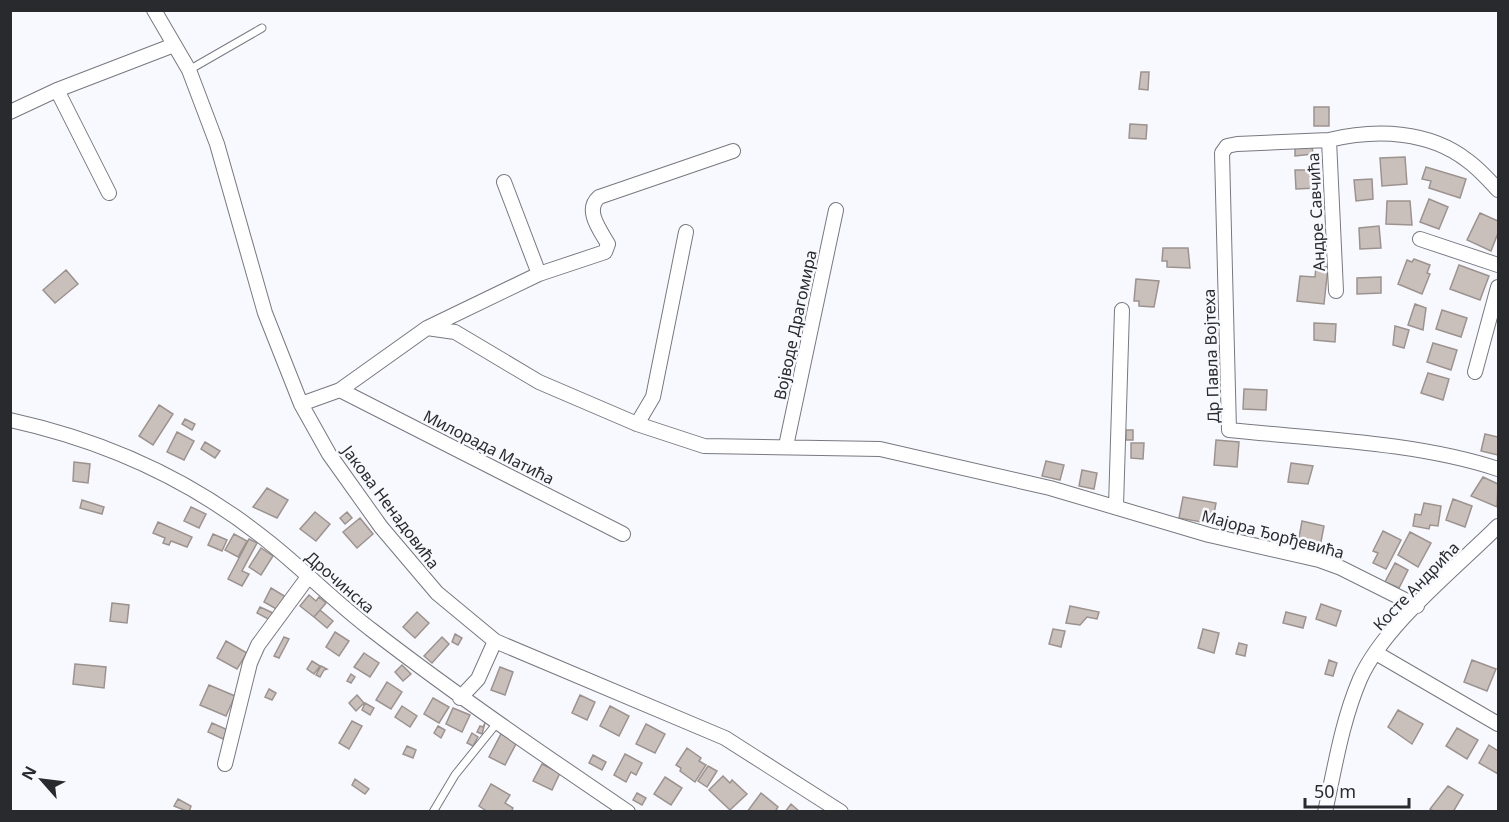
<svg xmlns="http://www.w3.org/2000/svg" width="1509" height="822" viewBox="0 0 1509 822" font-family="'Noto Sans',sans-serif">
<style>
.building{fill:#c9c0bc;stroke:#9c938f;stroke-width:1.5}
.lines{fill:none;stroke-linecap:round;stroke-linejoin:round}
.service-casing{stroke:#787980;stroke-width:9}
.minor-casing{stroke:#787980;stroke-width:16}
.service{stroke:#fff;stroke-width:7}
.minor{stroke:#fff;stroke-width:14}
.labels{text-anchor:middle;stroke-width:5;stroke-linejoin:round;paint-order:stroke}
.street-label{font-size:16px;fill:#292a2d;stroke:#f8f9fe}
</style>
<rect width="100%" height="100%" fill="#f8f9fe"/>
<path class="building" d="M1141 72H1149L1148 90 1139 89Z
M1314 107H1329V126H1314Z
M1130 124 1147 125 1146 139 1129 138Z
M1312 146 1313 154 1295 156V148Z
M1405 157 1407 184 1382 186 1380 158Z
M1426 167 1466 179 1460 198 1429 188 1431 181 1422 179Z
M1295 170H1316L1317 188 1296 189Z
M1372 179 1373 199 1356 201 1354 180Z
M1429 199 1448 207 1439 229 1420 222Z
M1387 201H1410L1412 225 1386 224Z
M1480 213 1498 221V233L1491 251 1467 240Z
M1379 226 1381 248 1360 249 1359 228Z
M1163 248H1188L1190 268 1167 267V261H1162Z
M1414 259 1430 265 1427 273 1430 274 1422 294 1398 284 1407 260 1412 262Z
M1459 265 1489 276 1480 300 1450 289Z
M1316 266 1328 267 1324 304 1297 301 1300 276 1315 277Z
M66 270 78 284 55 303 43 290Z
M1381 277V293L1357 294V278Z
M1136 279 1159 281 1154 307 1139 306V301H1134Z
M1415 304 1426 308 1423 330 1408 325Z
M1442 310 1467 318 1461 337 1436 329Z
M1314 323 1336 324 1335 342 1314 340Z
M1395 326 1409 330 1404 348 1393 345Z
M1433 343 1457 350 1451 370 1427 362Z
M1428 373 1449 379 1443 400 1421 393Z
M1244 389 1267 390 1266 410 1243 409Z
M159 405 173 414 153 445 139 436Z
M185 419 195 424 192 430 182 424Z
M1126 430H1133V440H1126Z
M177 432 194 441 184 460 167 452Z
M1485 434 1498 437V455L1481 451Z
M1216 440 1239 442 1237 467 1214 465Z
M205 442 220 451 215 458 201 449Z
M1131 443H1144L1143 459 1131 458Z
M1046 461 1064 465 1060 480 1042 476Z
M74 462 90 464 88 483 73 481Z
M1291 463 1313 466 1308 484 1288 482Z
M1082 470 1097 473 1094 489 1079 486Z
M1483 477 1498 484 1497 507 1471 496Z
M267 488 288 500 277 518 253 507Z
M1183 497 1216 503 1212 524 1179 518Z
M1453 499 1472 506 1465 527 1446 520Z
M82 500 104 507 102 514 80 508Z
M1424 503 1441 506 1438 526 1430 525 1429 529 1413 526 1415 514 1421 515Z
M191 507 206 514 199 528 184 521Z
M315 512 330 524 316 541 300 529Z
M347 512 352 518 345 524 340 518Z
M360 518 373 534 357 548 343 532Z
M1302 521 1324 526 1320 547 1298 543Z
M158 522 192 537 187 547 171 541 169 545 163 543 165 538 153 533Z
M1383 531 1401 540 1386 569 1373 563 1378 553 1373 551Z
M1410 532 1431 543 1418 567 1398 555Z
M213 534 227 540 222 551 208 545Z
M234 534 247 541 238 557 225 550Z
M249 539 257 543 242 571 249 574 242 586 228 579Z
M261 548 273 556 261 575 249 567Z
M1395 563 1408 570 1399 588 1385 582Z
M271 588 286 597 278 610 264 602Z
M309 595 316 601 319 597 326 603 314 617 300 606Z
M112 603 129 605 127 623 110 621Z
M1321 604 1341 611 1336 626 1316 619Z
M1070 606 1099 612 1097 619 1087 617 1080 625 1066 623Z
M260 607 273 613 270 620 257 613Z
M320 610 333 621 327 628 314 617Z
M417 612 429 623 415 638 403 627Z
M1286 612 1306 617 1303 628 1283 623Z
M1053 629 1065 631 1061 647 1049 644Z
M1203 629 1219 633 1214 653 1198 648Z
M335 632 349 641 339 656 326 647Z
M455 634 462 638 458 645 452 642Z
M284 637 289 639 279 658 274 656Z
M442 637 449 644 432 663 424 656Z
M226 641 247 653 237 669 217 658Z
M1239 643 1247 645 1245 656 1236 654Z
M364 653 379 663 370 677 354 667Z
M1329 660 1337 663 1333 676 1325 674Z
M1472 660 1496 669 1487 691 1464 682Z
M312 661 320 666 314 674 307 669Z
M75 664 106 667 104 688 73 684Z
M402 665 411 674 403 681 395 672Z
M321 666 327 669 324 670 320 677 316 675Z
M500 667 513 672 505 695 491 690Z
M351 674 355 677 351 683 347 681Z
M387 682 402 692 391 709 376 700Z
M209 685 235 696 226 716 200 705Z
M269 689 276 693 272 700 265 697Z
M357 695 364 703 356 711 349 703Z
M580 695 595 702 587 720 572 713Z
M433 698 449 707 439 723 424 714Z
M365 703 374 708 370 715 362 710Z
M402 706 417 716 410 727 395 717Z
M610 706 629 716 619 736 600 726Z
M453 708 470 715 462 732 446 724Z
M1398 710 1423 724 1412 744 1388 727Z
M352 721 362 726 349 749 339 743Z
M212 723 228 730 223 739 208 732Z
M485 723 482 734 477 732 480 726 483 727Z
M646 724 665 734 655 753 636 744Z
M438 726 445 730 441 738 434 733Z
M1457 728 1478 740 1467 759 1446 746Z
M502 732 518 740 505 765 489 757Z
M472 733 478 737 473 746 467 743Z
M1489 745 1498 751V774L1479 763Z
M407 746 416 750 413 758 403 754Z
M687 748 701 758 699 761 706 765 695 782 680 771 681 768 676 765Z
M625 754 642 763 636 775 631 772 626 782 614 775Z
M593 755 606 762 602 770 589 763Z
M542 764 560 773 552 790 533 781Z
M708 766 717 771 707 787 698 781Z
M723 776 730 783 732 780 747 794 730 810 709 790Z
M665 777 682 788 671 805 654 794Z
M355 779 369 789 365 794 352 785Z
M491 784 510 795 505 803 513 808 511 812H488L479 806Z
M1448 786 1463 795 1453 812H1435L1430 809Z
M637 793 646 798 642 805 633 800Z
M761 793 778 807 775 812H747Z
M178 799 191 806 189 812 174 806Z
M791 804 800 812H785Z"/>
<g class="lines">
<g class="service-casing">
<path id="service" d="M189 70 262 28
M433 812 455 775 497 723"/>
</g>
<g class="minor-casing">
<path id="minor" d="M154 10 189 70 217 144 265 313 301 404 329 454 381 527 437 593 495 641 725 738 841 812
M57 90 109 193
M10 112 57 90 174 45
M1329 140 1237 144 1227 146 1222 153 1229 430C1315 439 1417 442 1498 469
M504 182 539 274
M1420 239 1498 265
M1336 291 1329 140C1375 129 1429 130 1468 161 1479 169 1489 180 1498 190
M427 328 539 274 605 252 608 244C600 230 584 210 599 197L733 151
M1475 372 1498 287
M340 390 623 534
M301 404 340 390 427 328 455 332 539 382 637 424 704 446 880 449 1050 488 1209 535 1319 560 1341 568 1417 606
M10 420C106 441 194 481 270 543 305 571 337 604 373 631 456 695 541 753 628 812
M637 424 653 397 686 232
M786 446 836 210
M1116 506 1122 310
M1376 653 1498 724
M460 698 478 679 495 641
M225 764 250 663 258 645 308 577
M1325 812C1335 767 1342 721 1360 679 1384 625 1456 568 1498 526"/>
</g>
<use href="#service" class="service"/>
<use href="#minor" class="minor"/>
</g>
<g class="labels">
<g class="street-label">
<text transform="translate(1316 212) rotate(-93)" y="6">Андре Савчића</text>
<text transform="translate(795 325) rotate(-78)" y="6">Војводе Драгомира</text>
<text transform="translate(1211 356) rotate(-92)" y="6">Др Павла Војтеха</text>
<text transform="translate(489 447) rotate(27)" y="6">Милорада Матића</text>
<text transform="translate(391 507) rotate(53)" y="6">Јакова Ненадовића</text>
<text transform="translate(1273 534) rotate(15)" y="6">Мајора Ђорђевића</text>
<text transform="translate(340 582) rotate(41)" y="6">Дрочинска</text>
<text transform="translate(1416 586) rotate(-46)" y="6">Косте Андрића</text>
</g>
</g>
<rect width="1509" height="822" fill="none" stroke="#292a2d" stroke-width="24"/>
<g transform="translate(42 780) rotate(298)" stroke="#f8f9fe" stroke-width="4.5" paint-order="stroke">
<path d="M0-4.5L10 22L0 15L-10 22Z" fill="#292a2d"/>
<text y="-9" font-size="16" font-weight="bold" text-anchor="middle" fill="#292a2d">N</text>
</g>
<path d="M1305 798v9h104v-9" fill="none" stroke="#292a2d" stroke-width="3"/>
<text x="1314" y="798" font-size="18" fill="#292a2d" stroke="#f8f9fe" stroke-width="4.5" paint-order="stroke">50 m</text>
</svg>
